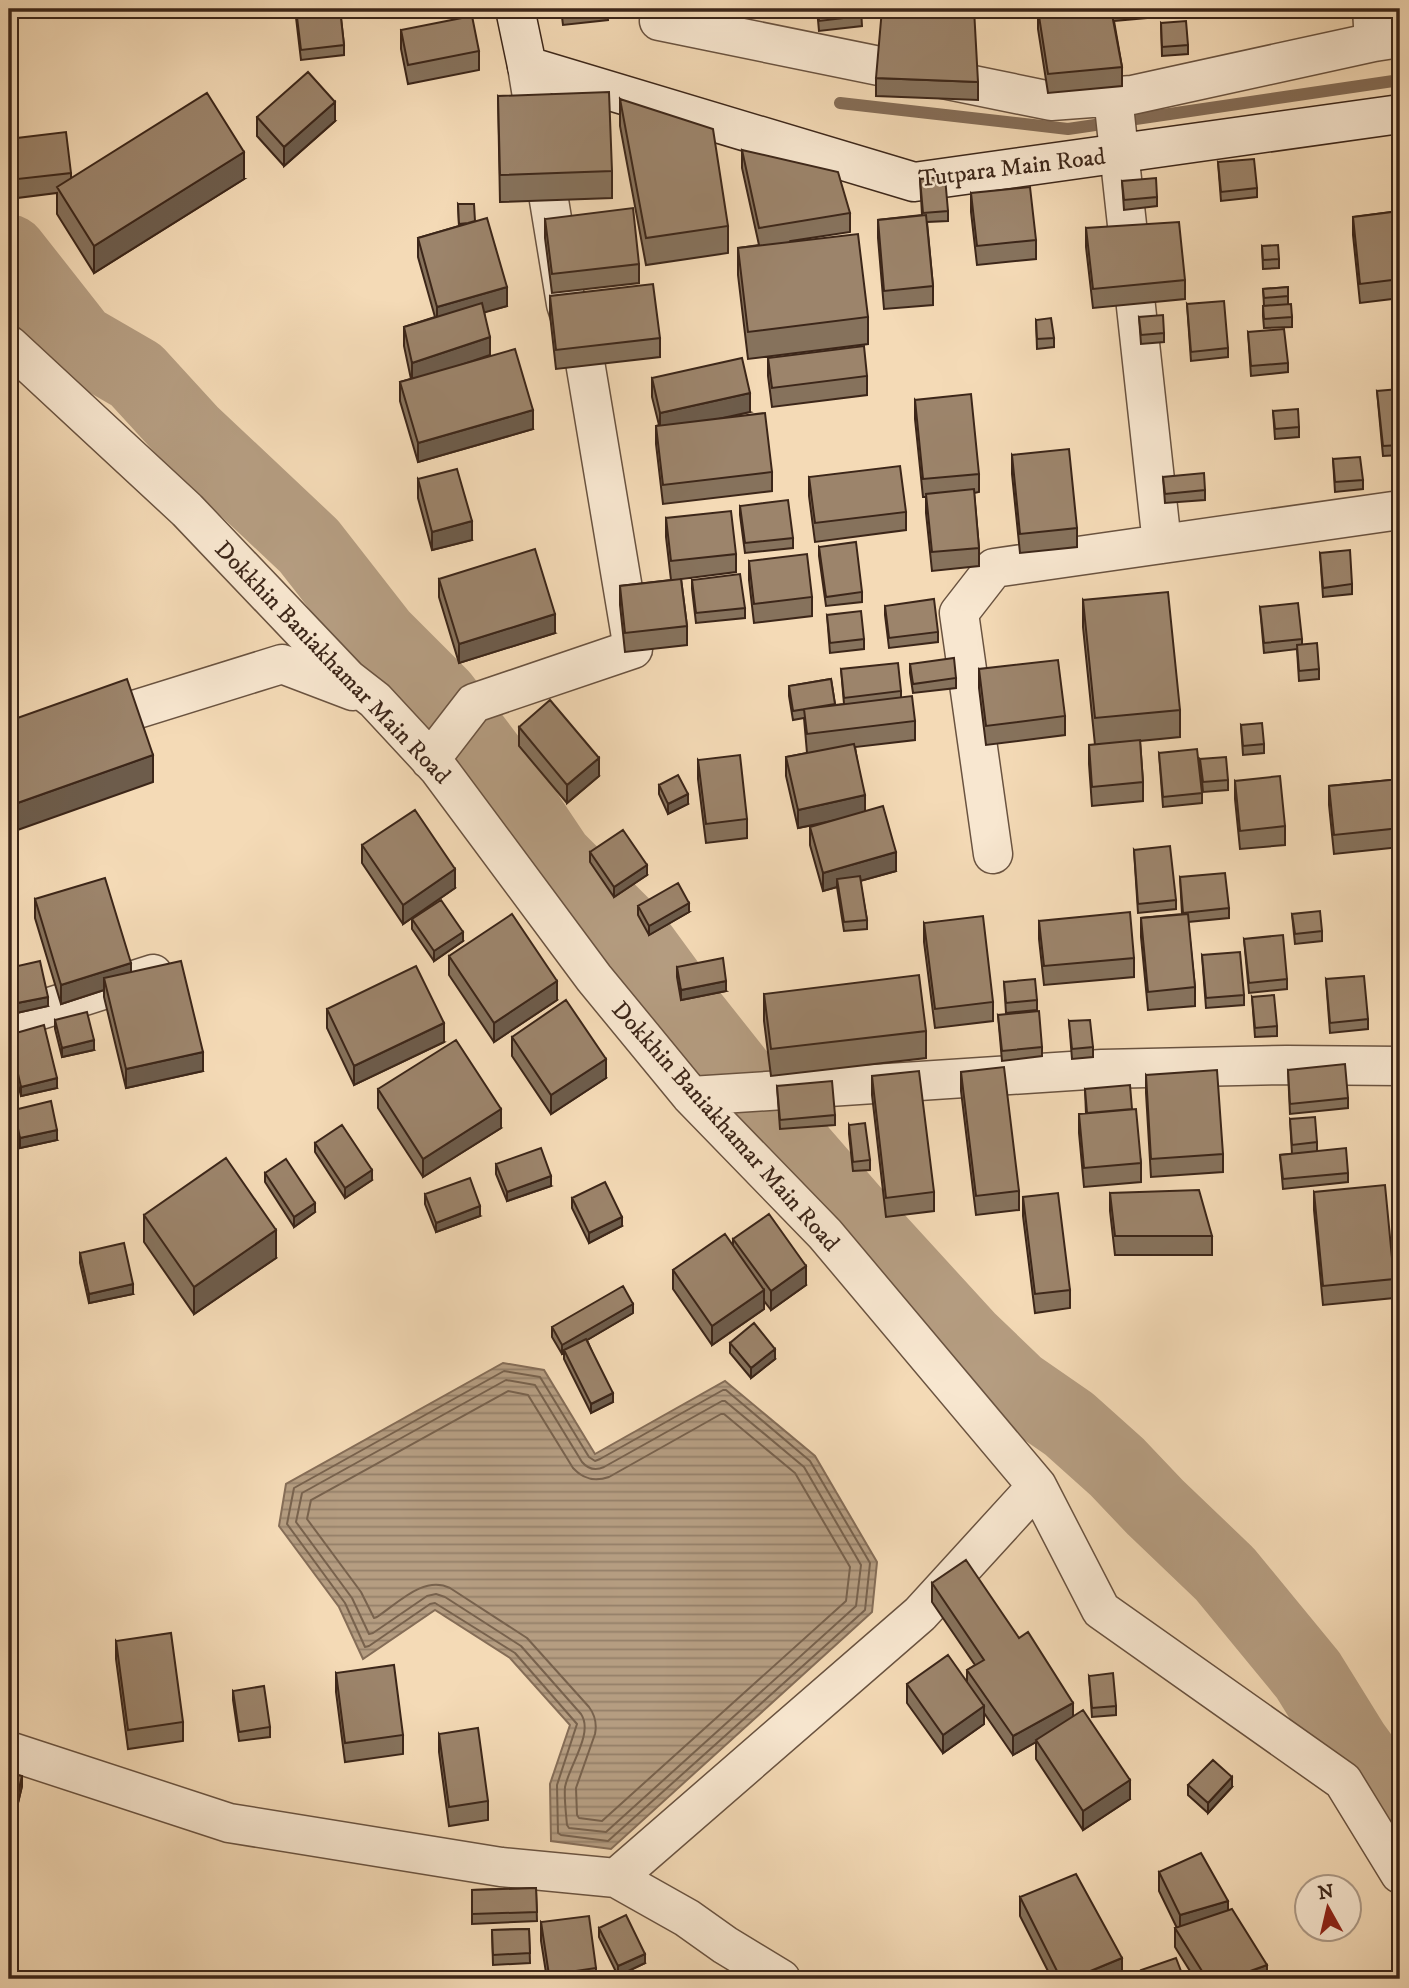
<svg xmlns="http://www.w3.org/2000/svg" width="1409" height="1988" viewBox="0 0 1409 1988" font-family="'IM FELL DW Pica',serif">
<style>
.water{fill:url(#water-rules);stroke:#856d57;stroke-width:2}
.lines{fill:none;stroke-linecap:round;stroke-linejoin:round}
.shore{stroke:#78624d;stroke-width:2}
.stream{stroke:#856d57;stroke-width:12}
.river{stroke:#b59d81;stroke-width:77}
.street-casing{stroke:#6a5340;stroke-width:41}
.secondary-casing{stroke:#3c2619;stroke-width:41}
.street{stroke:#f8e7d0;stroke-width:38}
.secondary{stroke:#f8e7d0;stroke-width:38}
.wall{fill:#86725c;stroke:#3c2619;stroke-width:2}
.shaded-wall{fill:#6d5c4b;stroke:#3c2619;stroke-width:2}
.building{fill:#9c846b;stroke:#3c2619;stroke-width:2}
.labels{text-anchor:middle;stroke-width:5;stroke-linejoin:round;paint-order:stroke}
.street-label{font-size:24px;fill:#3c2619;stroke:#f8e7d0}
</style>
<defs>
<pattern id="water-rules" width="6" height="5" patternUnits="userSpaceOnUse" patternTransform="scale(1.75)"><rect width="6" height="5" fill="#b59d81"/><path d="M0 2.5h6" fill="none" stroke="#948069"/></pattern>
</defs>
<rect width="100%" height="100%" fill="#f4dab6"/>
<filter id="stains"><feTurbulence type="fractalNoise" baseFrequency=".00286" numOctaves="4"/><feColorMatrix values="0 0 0 0 .2 0 0 0 0 .09 0 0 0 0 .02 0 0 0 .5 -.17"/></filter>
<radialGradient id="worn" r=".72"><stop offset=".6" stop-color="#630" stop-opacity="0"/><stop offset="1" stop-color="#630" stop-opacity=".3"/></radialGradient>
<path class="water" d="M503 1363 544 1370 595 1454 725 1381 815 1456 877 1562 872 1612 611 1849 551 1841 550 1784 570 1725 510 1658 435 1610 363 1659 339 1607 279 1526 286 1484Z"/>
<g class="lines">
<path class="shore" d="M504 1371 540 1377 589 1457 595 1461 600 1459 723 1390H726L810 1461 870 1563 865 1610 608 1841 561 1835 558 1833 557 1785 577 1724 515 1653 435 1603 430 1604 369 1646 365 1647 345 1603 287 1524 294 1488Z
M506 1380 535 1385 582 1462C588 1469 595 1471 604 1467L722 1401H725L804 1467 861 1565 856 1606 606 1832 569 1828 567 1825C566 1813 564 1799 565 1787 569 1766 594 1733 581 1714L521 1646 445 1597 436 1594 427 1596 373 1633 369 1634 352 1598 296 1522 302 1493Z
M508 1391 528 1395 573 1468C583 1479 594 1482 609 1477L721 1414H724L795 1473 850 1567 846 1601 602 1821 579 1818 577 1815 576 1788 595 1734C597 1724 595 1715 589 1707L527 1638 450 1588C424 1575 398 1603 377 1617L374 1618 361 1592 307 1519 311 1500Z"/>
<path class="stream" d="M840 103 1068 129 1400 80"/>
<path class="river" d="M9 253 79 342 136 375 190 434 309 546 380 637 441 698 492 765 555 859 629 933 689 1015 779 1129 871 1235 967 1340 1017 1388 1069 1424 1117 1467 1155 1507 1225 1574 1308 1675 1352 1746 1400 1812"/>
<g class="street-casing">
<path id="street" d="M1372 9 1374 42
M659 21 1051 101 1132 95 1374 42 1400 38
M9 345 187 510 348 679 375 700 438 768 594 978 691 1096 825 1234 1037 1486 1101 1610 1343 1781 1400 1874
M1162 544 1400 510
M9 749 282 664 353 691
M430 760 474 703 633 649 585 362 566 304 527 66
M993 854 959 613 994 568 1162 544 1113 97
M9 1020 153 974
M691 1096 1102 1069 1287 1065 1400 1066
M9 1751 229 1823 501 1867 616 1878 920 1614 1037 1486
M616 1878 687 1918 725 1945 781 1979"/>
</g>
<g class="secondary-casing">
<path id="secondary" d="M515 9 527 66 914 182 1400 114"/>
</g>
<use href="#street" class="street"/>
<use href="#secondary" class="secondary"/>
</g>
<path class="wall" d="M295 9H340L344 45V55L301 60Z
M561 9H607L608 20 563 25Z
M817 9H861L862 26 819 31Z
M1098 9H1224V11L1114 21 1122 67V86L1048 93 1038 29V10Z
M1383 9H1400V12L1384 14Z
M1161 23 1188 45V54L1162 56Z
M401 30 479 51V70L408 84 401 49Z
M876 78 978 82V100L876 96Z
M498 96 612 171V198L500 202Z
M620 99 728 226V253L646 265 620 126Z
M257 117 335 121 284 166 257 136Z
M9 139 71 173V179H244L94 273 57 214V193L9 199Z
M742 150 850 213V232L791 241 868 317V344L748 359 738 275V248L759 245 742 168Z
M1218 162 1257 188V197L1221 201Z
M920 179 948 211V221L927 222 933 286V305L884 309 878 238V220L922 215Z
M1122 181 1157 197V206L1124 210Z
M971 193 1036 240V259L977 265 971 212Z
M458 204 475 221 507 306 484 312 490 355 474 360 533 429 418 462 400 401V382L411 379 404 346V327L435 317 418 257V238L459 226Z
M1400 211V298L1360 303 1353 235V217Z
M545 219 639 264V283L552 293 545 238Z
M1086 228 1185 280V299L1093 308 1086 247Z
M1262 246 1279 259V268L1263 269Z
M1288 287V304L1292 317V327L1264 328 1263 316V306H1264L1263 289Z
M550 296 660 338V357L556 369 550 315Z
M1187 304 1228 348V357L1191 361Z
M1139 317 1164 333V342L1141 344Z
M1036 320 1054 338V347L1037 349Z
M1248 332 1288 363V372L1251 376Z
M768 358 867 376V395L772 407 768 376Z
M652 378 750 412 721 418 772 472V491L663 504 656 444V426L659 425 652 397Z
M1377 391 1400 403V455L1383 456Z
M915 400 979 474V492L974 493 979 548V566L932 571 926 513V497H923L915 419Z
M1273 411 1299 427V437L1275 439Z
M1012 455 1077 528V547L1020 553 1012 474Z
M1333 459 1363 480V489L1335 492Z
M809 477 906 512V530L815 542 809 496Z
M1163 477 1205 490V500L1165 503Z
M418 479 472 540 432 550 418 498Z
M740 506 793 538V548L745 553 740 515Z
M666 518 736 554V572L681 579 687 626V645L625 652 620 605V586L671 580 666 537Z
M819 547 862 592V602L826 606 819 556Z
M1320 553 1352 584V594L1323 597Z
M749 561 812 597V616L754 623 749 580Z
M439 579 555 633 459 663 439 597Z
M692 580 745 608V618L696 623 692 589Z
M1083 600 1180 710V737L1140 741 1143 782V801L1092 806 1089 764V745H1095L1083 627Z
M885 606 938 632V642L889 648 885 615Z
M1260 607 1302 639V644L1319 669V679L1299 681 1297 649 1264 653Z
M827 615 864 639V649L830 653Z
M910 664 956 678V688L913 693 910 673Z
M841 669 901 691V698L915 721V740L855 747 865 811 896 871 860 881 867 920V929L844 931 837 887 823 891 810 845V827L823 823 798 828 786 776V757L807 753 804 718 793 720 789 696V686L831 679 835 705 844 704Z
M979 669 1065 716V735L986 745 979 688Z
M1241 725 1264 744V753L1243 755Z
M519 727 599 776 567 803 519 746Z
M1159 753 1202 793V803L1163 807Z
M1200 759 1228 780V790L1203 792Z
M698 760 747 819V838L706 843 698 779Z
M1400 779V847L1334 854 1329 805V786Z
M1235 781 1285 826V845L1240 849 1235 799Z
M659 785 688 804 668 814 659 794Z
M362 845 455 888 403 924 362 863Z
M1134 850 1176 900V909L1138 913Z
M590 852 647 875 614 897 590 862Z
M1180 877 1229 908V918L1188 922 1195 987V1006L1148 1010 1141 937V918L1182 914Z
M35 899 131 972 203 1071 126 1088 104 997V990L61 1004 35 918Z
M638 906 689 912 649 935 638 915Z
M1292 914 1322 931V941L1295 944Z
M412 919 463 941 434 961 412 929Z
M1039 921 1134 958V977L1044 985 1039 939Z
M924 923 993 1002V1021L935 1028 924 942Z
M1244 939 1287 979V989L1249 993Z
M1202 955 1244 995V1005L1206 1008Z
M449 956 557 1000 494 1042 449 975Z
M677 967 726 991 681 1000 677 977Z
M9 968 48 1006 12 1014 9 997Z
M1326 979 1368 1019V1029L1330 1033Z
M1004 982 1037 1000V1010L1006 1013Z
M764 994 926 1031V1058L771 1076 764 1021Z
M1252 997 1277 1026V1036L1255 1037Z
M327 1009 444 1042 354 1085 327 1028Z
M998 1015 1042 1047V1056L1002 1061Z
M55 1020 94 1050 62 1057 55 1029Z
M1069 1021 1093 1047V1057L1072 1059Z
M9 1035 57 1088 21 1096 9 1047Z
M512 1037 606 1078 551 1114 512 1056Z
M1288 1070 1348 1098V1108L1290 1114Z
M961 1072 1019 1191V1210L976 1215 961 1091Z
M1146 1075 1223 1154V1172L1151 1177 1146 1093Z
M872 1076 934 1192V1211L886 1217 872 1095Z
M777 1086 835 1115V1125L780 1129Z
M378 1089 501 1128 423 1177 378 1108Z
M1085 1089 1132 1110 1141 1163V1182L1084 1187 1079 1133V1114H1086Z
M14 1110 57 1140 20 1148 14 1120Z
M1290 1119 1317 1142V1151L1348 1173V1182L1283 1189 1280 1155 1292 1154Z
M849 1125 870 1160V1170L853 1171 849 1134Z
M315 1143 372 1180 345 1198 315 1152Z
M496 1164 551 1186 507 1201 496 1174Z
M265 1173 315 1212 294 1227 265 1182Z
M1314 1192 1394 1279V1298L1323 1305 1314 1210Z
M1110 1193 1212 1236V1255H1115L1110 1211Z
M425 1194 480 1216 436 1232 425 1204Z
M1023 1197 1070 1290V1308L1035 1313 1023 1216Z
M572 1198 622 1226 589 1243 572 1208Z
M1394 1213H1400V1287L1394 1232Z
M144 1215 276 1258 194 1314 144 1242Z
M733 1239 806 1285 771 1310 764 1301V1309L712 1345 673 1289V1270L733 1245Z
M80 1253 133 1294 89 1303 80 1263Z
M633 1313 587 1340 613 1402 591 1413 564 1359V1353L562 1354 552 1337V1327Z
M730 1343 775 1359 751 1378 730 1353Z
M932 1583 1073 1717 1130 1799 1083 1830 1036 1759V1742L1013 1755 984 1713V1724L943 1753 907 1703V1684L967 1682V1670L975 1665 932 1602Z
M116 1641 183 1722V1741L128 1749 116 1659Z
M336 1673 403 1735V1754L345 1762 336 1692Z
M1089 1676 1116 1706V1715L1092 1717Z
M233 1691 270 1727V1737L239 1741 233 1700Z
M439 1734 488 1801V1820L449 1826 439 1752Z
M9 1773 22 1786 13 1824 9 1823Z
M1188 1785 1232 1787 1208 1813 1188 1795Z
M1159 1872 1228 1910 1267 1979H1195L1175 1947V1928H1177L1159 1891Z
M536 1888 537 1921 472 1924V1890Z
M1020 1897 1122 1977 1116 1979H1052L1020 1916Z
M541 1922 596 1968V1979H547L541 1941Z
M599 1928 645 1963 618 1976 599 1937Z
M529 1929 530 1963 493 1965 492 1930Z"/>
<path class="shaded-wall" d="M335 102V121L284 166V147Z
M244 152V179L94 273V246Z
M507 287V306L437 326V307Z
M490 337V355L412 382V363Z
M750 393V412L660 432V413Z
M533 410V429L418 462V443Z
M472 521V540L432 550V532Z
M555 614V633L459 663V644Z
M153 755V782L9 833V806Z
M599 758V776L567 803V785Z
M688 794V804L668 814V804Z
M865 795V814L798 828V810Z
M896 852V871L838 887 837 879V887L823 891V873Z
M647 865V875L614 897V887Z
M455 869V888L403 924V905Z
M689 903V912L649 935V926Z
M463 932V941L434 961V951Z
M131 963V981L104 978V990L61 1004V985Z
M557 981V1000L494 1042V1023Z
M726 981V991L681 1000V990Z
M48 997V1006L12 1014V1004Z
M444 1023V1042L354 1085V1066Z
M94 1040V1050L62 1057V1048Z
M203 1052V1071L126 1088V1069Z
M606 1059V1078L551 1114V1095Z
M57 1078V1088L21 1096V1087Z
M501 1109V1128L423 1177V1159Z
M57 1130V1140L20 1148V1138Z
M372 1170V1180L345 1198V1188Z
M551 1176V1186L507 1201V1192Z
M315 1203V1212L294 1227V1217Z
M480 1206V1216L436 1232V1223Z
M622 1217V1226L589 1243V1233Z
M276 1230V1258L194 1314V1287Z
M806 1266V1285L771 1310V1291Z
M133 1284V1294L89 1303V1294Z
M764 1290V1309L712 1345V1326Z
M633 1304V1313L565 1353 564 1350V1353L562 1354V1345Z
M775 1349V1359L751 1378V1368Z
M613 1393V1402L591 1413V1404Z
M1073 1703V1721L1013 1755V1736Z
M984 1706V1724L943 1753V1735Z
M22 1776V1786L13 1824V1814Z
M1232 1777V1787L1208 1813V1803Z
M1130 1780V1799L1083 1830V1811Z
M1228 1901V1920L1180 1933V1915Z
M645 1954V1963L618 1976V1966Z
M1122 1958V1977L1116 1979H1071Z
M1267 1965V1979H1228Z"/>
<path class="building" d="M296 9H340L344 45 301 50Z
M562 9H607L608 11 563 16Z
M818 9H861L862 16 819 21Z
M882 9H974L978 82 876 78Z
M1111 9 1122 67 1048 74 1038 10Z
M472 16 479 51 408 65 401 30Z
M1186 21 1188 45 1162 47 1161 23Z
M308 72 335 102 284 147 257 117Z
M609 92 612 171 500 175 498 96Z
M207 93 244 152 94 246 57 187Z
M620 99 713 129 728 226 646 238Z
M66 132 71 173 9 180V139Z
M742 150 838 172 850 213 759 228Z
M1254 159 1257 188 1221 192 1218 162Z
M945 177 948 211 923 213 920 179Z
M1156 178 1157 197 1124 200 1122 181Z
M1030 187 1036 240 977 246 971 193Z
M458 204H474L475 221 468 223 459 224Z
M633 208 639 264 552 274 545 219Z
M1400 211V279L1360 284 1353 217Z
M926 215 933 286 884 291 878 220Z
M487 218 507 287 437 307 418 238Z
M1179 222 1185 280 1093 289 1086 228Z
M858 234 868 317 748 332 738 248Z
M1278 245 1279 259 1263 260 1262 246Z
M653 284 660 338 556 350 550 296Z
M1288 287V296L1264 298 1263 289Z
M1224 301 1228 348 1191 352 1187 304Z
M482 303 490 337 412 363 404 327Z
M1291 304 1292 317 1264 319 1263 306Z
M1163 315 1164 333 1141 335 1139 317Z
M1051 318 1054 338 1037 339 1036 320Z
M1284 329 1288 363 1251 366 1248 332Z
M864 346 867 376 772 388 768 358Z
M515 349 533 410 418 443 400 382Z
M742 358 750 393 660 413 652 378Z
M1399 389 1400 403V445L1383 446 1377 391Z
M971 394 979 474 923 479 915 400Z
M1298 409 1299 427 1275 429 1273 411Z
M765 413 772 472 663 485 656 426Z
M1069 449 1077 528 1020 534 1012 455Z
M1360 457 1363 480 1335 482 1333 459Z
M900 466 906 512 815 523 809 477Z
M457 469 472 521 432 532 418 479Z
M1204 473 1205 490 1165 494 1163 477Z
M974 489 979 548 932 552 926 494Z
M788 500 793 538 745 543 740 506Z
M731 511 736 554 671 561 666 518Z
M856 542 862 592 826 597 819 547Z
M535 549 555 614 459 644 439 579Z
M1350 550 1352 584 1323 588 1320 553Z
M807 554 812 597 754 604 749 561Z
M740 574 745 608 696 613 692 580Z
M681 579 687 626 625 633 620 586Z
M1168 592 1180 710 1095 718 1083 600Z
M934 599 938 632 889 638 885 606Z
M1298 603 1302 639 1264 643 1260 607Z
M861 611 864 639 830 643 827 615Z
M1317 643 1319 669 1299 671 1297 645Z
M954 658 956 678 913 684 910 664Z
M1058 660 1065 716 986 726 979 669Z
M898 663 901 691 844 698 841 669Z
M127 679 153 755 9 806V721Z
M831 679 835 704 793 711 789 686Z
M912 696 915 721 807 734 804 709Z
M550 700 599 758 567 785 519 727Z
M1262 723 1264 744 1243 746 1241 725Z
M1140 740 1143 782 1092 787 1089 745Z
M854 744 865 795 798 810 786 757Z
M1197 749 1202 793 1163 797 1159 753Z
M740 755 747 819 706 824 698 760Z
M1226 757 1228 780 1203 782 1200 759Z
M678 775 688 794 668 804 659 785Z
M1280 776 1285 826 1240 831 1235 781Z
M1400 779V828L1334 835 1329 786Z
M883 806 896 852 823 873 810 827Z
M415 810 455 869 403 905 362 845Z
M623 830 647 865 614 887 590 852Z
M1170 846 1176 900 1138 904 1134 850Z
M1225 873 1229 908 1183 913 1180 877Z
M860 876 867 920 844 922 837 879Z
M105 878 131 963 61 985 35 899Z
M678 883 689 903 649 926 638 906Z
M441 900 463 932 434 951 412 919Z
M1320 911 1322 931 1295 934 1292 914Z
M1130 912 1134 958 1044 966 1039 921Z
M512 914 557 981 494 1023 449 956Z
M1188 914 1195 987 1148 992 1141 918Z
M983 916 993 1002 935 1009 924 923Z
M1283 935 1287 979 1249 983 1244 939Z
M1240 952 1244 995 1206 998 1202 955Z
M723 958 726 981 681 990 677 967Z
M40 961 48 997 12 1004 9 988V968Z
M181 961 203 1052 126 1069 104 978Z
M416 966 444 1023 354 1066 327 1009Z
M919 975 926 1031 771 1049 764 994Z
M1364 976 1368 1019 1330 1023 1326 979Z
M1035 979 1037 1000 1006 1003 1004 982Z
M1274 995 1277 1026 1255 1028 1252 997Z
M566 1000 606 1059 551 1095 512 1037Z
M1039 1011 1042 1047 1002 1051 998 1015Z
M87 1012 94 1040 62 1048 55 1020Z
M1090 1020 1093 1047 1072 1049 1069 1021Z
M44 1025 57 1078 21 1087 9 1035Z
M456 1040 501 1109 423 1159 378 1089Z
M1345 1064 1348 1098 1290 1104 1288 1070Z
M1004 1067 1019 1191 976 1196 961 1072Z
M1217 1070 1223 1154 1151 1159 1146 1075Z
M919 1071 934 1192 886 1198 872 1076Z
M832 1081 835 1115 780 1120 777 1086Z
M1130 1085 1132 1109 1087 1113 1085 1089Z
M51 1101 57 1130 20 1138 14 1110Z
M1136 1109 1141 1163 1084 1168 1079 1114Z
M1315 1117 1317 1142 1292 1145 1290 1119Z
M865 1123 870 1160 853 1162 849 1125Z
M342 1125 372 1170 345 1188 315 1143Z
M541 1148 551 1176 507 1192 496 1164Z
M1346 1148 1348 1173 1283 1179 1280 1155Z
M226 1158 276 1230 194 1287 144 1215Z
M286 1159 315 1203 294 1217 265 1173Z
M470 1178 480 1206 436 1223 425 1194Z
M605 1182 622 1217 589 1233 572 1198Z
M1385 1185 1394 1279 1323 1286 1314 1192Z
M1199 1190 1212 1236H1115L1110 1193Z
M1058 1193 1070 1290 1035 1294 1023 1197Z
M1394 1213H1400V1268Z
M769 1214 806 1266 771 1291 733 1239Z
M725 1234 764 1290 712 1326 673 1270Z
M124 1243 133 1284 89 1294 80 1253Z
M623 1286 633 1304 562 1345 552 1327Z
M754 1323 775 1349 751 1368 730 1343Z
M586 1339 613 1393 591 1404 564 1350Z
M966 1560 1019 1638 1028 1632 1073 1703 1013 1736 967 1670 984 1660 932 1583Z
M171 1633 183 1722 128 1730 116 1641Z
M948 1655 984 1706 943 1735 907 1684Z
M394 1665 403 1735 345 1743 336 1673Z
M1113 1673 1116 1706 1092 1708 1089 1676Z
M264 1686 270 1727 239 1732 233 1691Z
M1083 1710 1130 1780 1083 1811 1036 1740Z
M478 1728 488 1801 449 1807 439 1734Z
M1213 1760 1232 1777 1208 1803 1188 1785Z
M9 1773 22 1776 13 1814 9 1813Z
M1201 1853 1228 1901 1180 1915 1159 1872Z
M1076 1874 1122 1958 1071 1979H1061L1020 1897Z
M536 1888 537 1912 472 1914V1890Z
M1232 1909 1267 1965 1228 1979H1207L1175 1928Z
M626 1915 645 1954 618 1966 599 1928Z
M589 1916 596 1968 549 1975 541 1922Z
M529 1929 530 1953 493 1955 492 1930Z
M1176 1958 1184 1979H1145L1141 1970Z"/>
<g class="labels">
<g class="street-label">
<text transform="translate(1012 167) rotate(-7)" y="8">Tutpara Main Road</text>
<text transform="translate(333 662) rotate(46)" y="8">Dokkhin Baniakhamar Main Road</text>
<text transform="translate(726 1126) rotate(48)" y="8">Dokkhin Baniakhamar Main Road</text>
</g>
</g>
<rect width="1409" height="1988" fill="none" stroke="#f4dab6" stroke-width="35"/>
<rect x="10" y="10" width="1388" height="1967" fill="none" stroke="#3c2619" stroke-width="3.5"/>
<rect x="18" y="18" width="1374" height="1953" fill="none" stroke="#3c2619" stroke-width="2"/>
<g transform="translate(1328 1908) rotate(352)"><circle r="33" fill="#f8e7d0" stroke="#ad9a87" stroke-width="2"/>
<path d="M0-5L12 26L0 18L-12 26Z" fill="#8f2418"/>
<text y="-10" font-size="19" font-weight="bold" text-anchor="middle" fill="#3c2619">N</text>
</g>
<rect width="100%" height="100%" filter="url(#stains)"/>
<rect width="100%" height="100%" fill="url(#worn)"/>
</svg>
